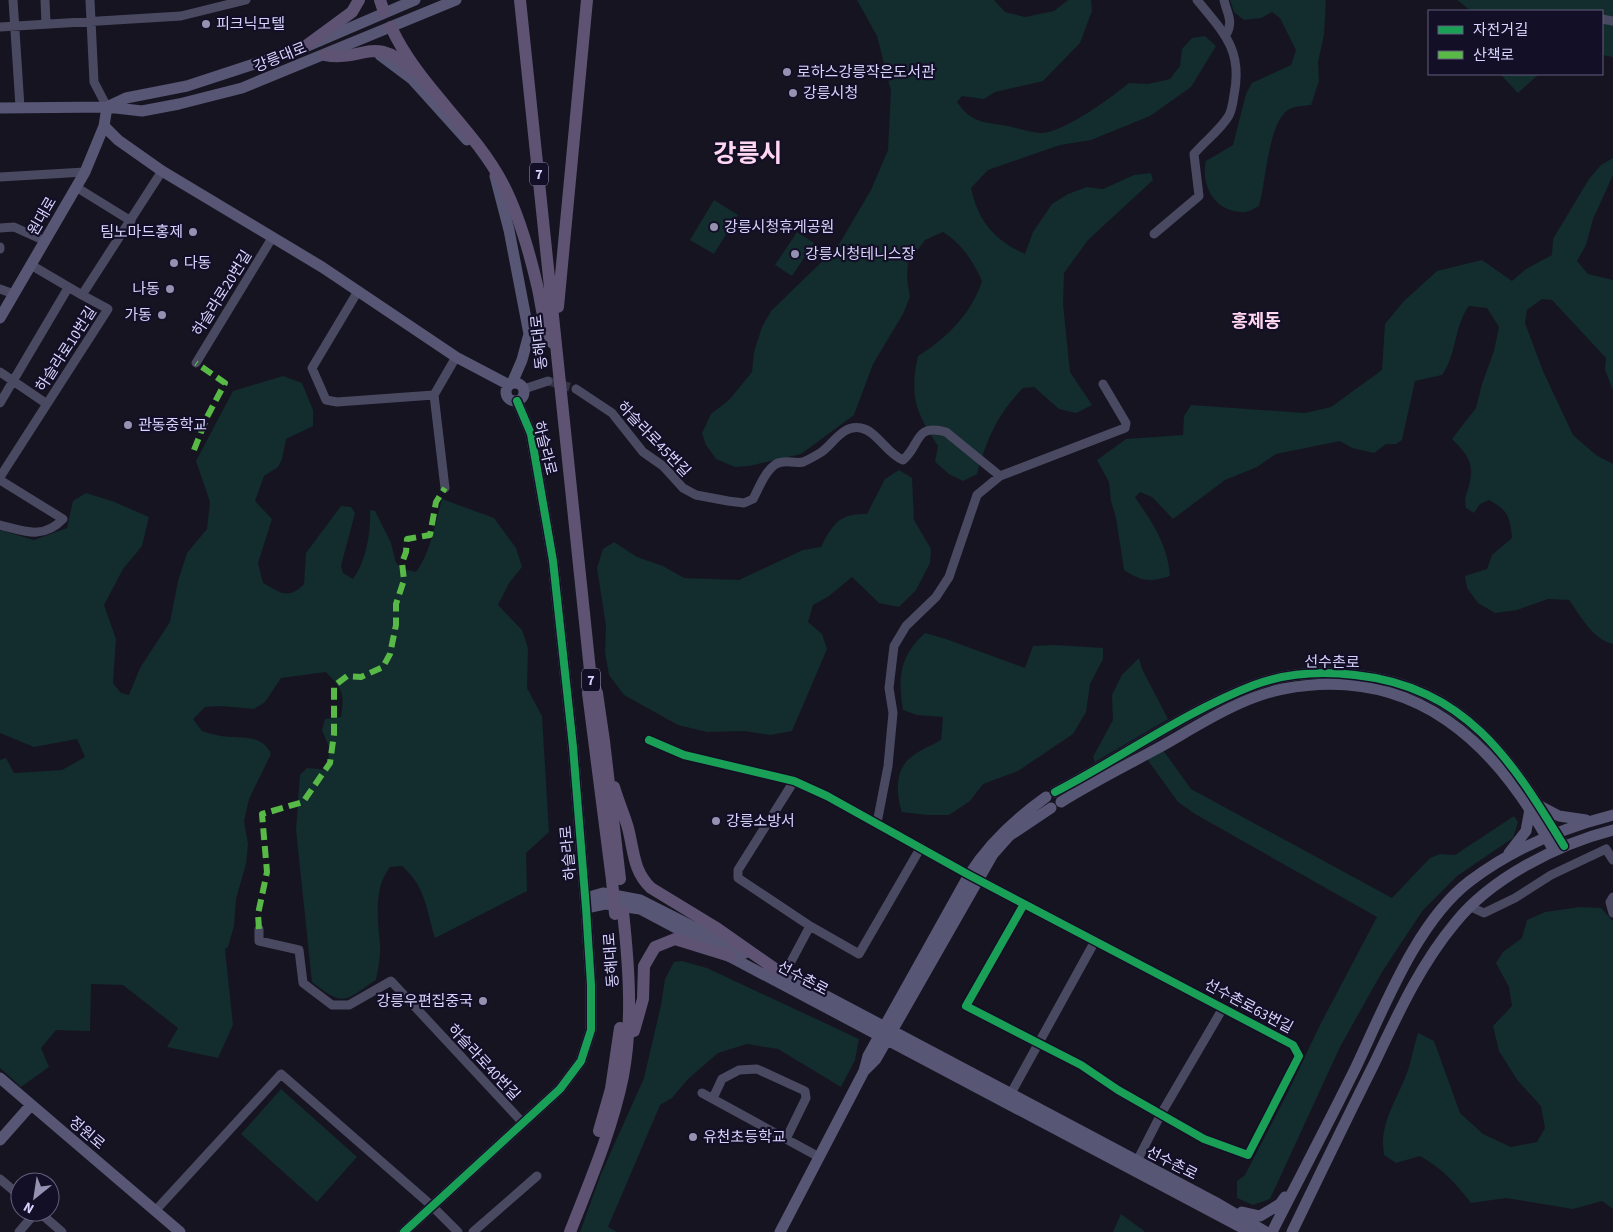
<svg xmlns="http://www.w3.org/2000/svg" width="1613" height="1232" viewBox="0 0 1613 1232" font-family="'Source Sans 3','Noto Sans KR',sans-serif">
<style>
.green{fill:#132c2d}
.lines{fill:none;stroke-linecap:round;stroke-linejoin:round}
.street-tunnel{stroke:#333142;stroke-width:9;stroke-dasharray:9 4.5;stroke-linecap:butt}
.street{stroke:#4a4962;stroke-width:9}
.secondary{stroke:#575674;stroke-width:11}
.primary{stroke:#5e5373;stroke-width:12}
.primary-bridge{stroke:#5e5373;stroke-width:12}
.quiet{stroke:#58b947;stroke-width:6;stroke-dasharray:12 6;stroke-linecap:butt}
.cycleway-casing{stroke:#130f26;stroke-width:11}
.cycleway{stroke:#1a9f57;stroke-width:8}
.poi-dot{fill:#9591b1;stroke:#130f26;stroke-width:2}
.labels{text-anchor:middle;stroke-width:4.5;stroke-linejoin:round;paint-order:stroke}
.shield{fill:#130f26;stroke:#9e99be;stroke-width:1}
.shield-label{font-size:14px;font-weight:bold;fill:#d9d4ff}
.poi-label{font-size:15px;fill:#d9d4ff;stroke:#130f26;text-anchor:start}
.street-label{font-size:15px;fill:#d9d4ff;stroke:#130f26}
.quarter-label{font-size:18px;font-weight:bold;fill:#ffd6f0;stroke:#130f26}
.town-label{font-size:25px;font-weight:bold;fill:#ffd6f0;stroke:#130f26}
</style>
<rect width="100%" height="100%" fill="#161421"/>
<path class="green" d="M857 0H994L1005 12 1025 17 1054 11 1068 0H1091L1092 11 1080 43 1043 81 995 92 984 99 962 96 957 102C970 121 981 122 1002 125 1015 127 1027 132 1040 133 1062 134 1112 97 1129 83L1148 84 1170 79 1180 66 1182 49 1192 38 1205 36 1216 46 1191 87 1150 116 1091 140 1060 145 988 170 971 188C978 221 994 240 1025 254L1033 232 1052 204 1068 194 1087 187 1103 189 1134 175 1151 173 1153 180 1088 240 1064 273 1063 304 1070 372 1092 405 1076 413 1059 409 1034 387 1023 388C997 415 987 439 977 474L963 481 949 474 935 462 938 446C916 413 909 396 918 356 946 339 972 313 982 281 973 261 962 244 943 232L925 240 908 263 907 279 910 297 903 314 873 364 854 415 801 454 749 466 735 467 716 459 706 445 702 433 711 414 729 400 752 372 754 352 762 327 771 311 838 246 871 190 888 150 891 91 877 36Z
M1230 0H1326L1324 35 1318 62 1319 81 1311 105C1304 106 1293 106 1288 110 1268 123 1266 183 1259 206 1255 208 1249 212 1245 212 1216 214 1200 186 1206 161L1233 145 1246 94 1252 83 1291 65 1296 50 1280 18 1272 12 1261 18 1244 20 1234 12Z
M1457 0H1613V57L1602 55V11H1471Z
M1500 74H1539L1518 93Z
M1613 158V175L1593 219 1586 245 1577 261 1588 274 1613 280V390L1605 370 1606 358 1552 300 1542 299 1527 310 1525 323 1543 371 1573 435 1596 455 1613 464V644C1593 640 1580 615 1569 600L1548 599 1517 610 1495 613 1478 603 1467 588 1465 576 1487 569 1492 555 1512 538C1510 517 1508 510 1489 500L1480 504 1474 513 1466 508C1464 495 1467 496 1469 485 1475 463 1467 454 1452 439L1476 408 1482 384 1494 351 1499 327 1487 308 1469 306C1454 326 1457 354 1442 375L1415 381 1402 440 1396 444H1386L1374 453 1352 448 1340 441 1276 454 1257 467 1225 480 1173 519 1152 497 1140 492 1135 497C1152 522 1168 545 1170 576 1150 582 1142 582 1124 570L1116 518 1111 501 1109 482 1097 460 1126 439 1183 435 1184 416 1191 405 1305 413 1331 407 1382 370 1385 324 1404 301 1437 271 1482 260 1512 281 1526 269 1552 255 1553 239 1589 179 1601 165Z
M714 200 738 215 714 254 690 240Z
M797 232 814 243 792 276 775 265Z
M283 376 302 383 313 410V426L286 439 282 459 278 467 264 476 255 501 272 519 258 563 263 583C281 593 289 600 304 584L306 553 341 506 351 507 355 513 341 566 343 573 353 579C366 561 371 533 370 510L375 511 391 543 396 563 403 569 416 572C431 552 435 523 442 499L494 518 516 548 522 567 509 583 498 605 522 630 528 648 527 688 542 716 549 832 526 853 527 891 435 938C426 909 426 887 402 866L390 867C373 888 378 920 380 945 381 956 378 969 376 980 344 1001 345 1008 312 982L296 830 300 775 307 768 328 770 329 747 322 730 325 719 341 717C345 692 342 689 326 672L281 678 265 702 254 709 220 706 205 707 193 719 202 731C208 733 215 735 221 736 239 739 262 733 271 754L249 799 244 821 248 844 246 864 236 899 234 926 228 947 225 949 233 1025 218 1058 167 1047 178 1028 123 985 91 984 90 1031 56 1030 41 1048 49 1067 21 1087 0 1068V760L6 758 14 773 62 770 85 757 77 739 34 747 0 733V530L34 540 67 528 73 501 86 493 112 501 149 517 142 546 123 569 104 605 116 639 113 683 121 693 129 695 140 668 170 622 178 581 187 553 207 529 210 502 196 461 233 391Z
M899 470 912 478 914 520 931 549 930 563 916 590 899 607 879 603 852 577 829 596 813 605 808 622 822 634 827 649 792 731 770 735 744 731 707 732 678 725 624 695 609 675 605 652 606 626 597 568 603 549 614 542 637 557 663 566 684 578 739 580 803 550 821 547C833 524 839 513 867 514L885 479Z
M925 633 946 639 1025 668 1033 646 1055 645 1103 648V659L1090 684 1086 712 1073 734 1018 771 983 784 970 801 949 815H927L902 812C896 796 895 771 909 759 917 751 931 746 941 740L943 717 917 715 903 710C898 677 899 657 925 633Z
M1139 658 1142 669 1168 719 1095 762 1093 757 1113 720 1112 695 1122 675Z
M1163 750 1191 789 1392 898 1430 858 1440 854 1455 855 1514 816 1518 822 1513 838 1457 876 1423 910 1382 972 1340 1047 1270 1199 1253 1205 1237 1198V1181L1245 1175 1288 1092 1321 1023 1377 917 1195 814 1178 802 1147 759Z
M1580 907 1601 908 1613 921V1209L1602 1201 1573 1209 1506 1198 1471 1203C1456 1183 1441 1168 1420 1156L1396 1163 1384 1155C1379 1125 1394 1105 1405 1078 1411 1064 1413 1048 1418 1033L1434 1041 1460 1113 1483 1134 1511 1147 1537 1142 1545 1128 1541 1106 1518 1081 1499 1051 1493 1026 1512 1006 1509 987 1496 963 1503 952 1522 938 1527 920 1545 912Z
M682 961 707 968 859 1039 855 1060 841 1087 778 1049 747 1044 718 1053 688 1079 672 1098 660 1105 608 1227 617 1232H580L601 1174 644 1078 661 1005 665 979 674 962Z
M281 1089 357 1157 317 1202 241 1134Z
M1121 1214 1144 1231V1232H1113Z"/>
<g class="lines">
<path class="street-tunnel" d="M548 381 576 389"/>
<path class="street" d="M13 0 20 107
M45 0 46 24
M90 0 94 82 107 107
M1224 0C1227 14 1234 21 1226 35
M1602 19 1613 21
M0 27 181 16 246 0
M0 177 85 172
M76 187 131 221
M0 228 14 227 45 241
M1154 234 1199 196 1194 154C1205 141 1219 131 1228 117 1232 111 1233 102 1234 95 1243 50 1224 33 1197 0
M0 247V249
M31 265 82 295
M0 289 14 294
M358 291 312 368 326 400 337 402 434 395
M196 363 272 238
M0 372 47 404
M524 389 548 381
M576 389 612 413 643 452 663 466 683 488 696 495 728 501 744 503 753 499C759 488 765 471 776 464 785 459 793 464 803 462 808 460 815 456 820 453 833 445 842 424 861 428 877 431 887 454 903 460 921 445 914 423 946 432L1000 476
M0 403 68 288
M0 477 108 309 82 295 162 171
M0 480 63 519C43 540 24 531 0 525
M445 488 434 395 456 357
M649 740 684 755 794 781 827 796 969 875
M794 781 738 870V878L810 926 859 954 921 847
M877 823 888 766 893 713 889 688 894 646 906 626 936 597 949 577 977 495 1000 476 1125 428 1126 423 1103 384
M978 879 1293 1045 1299 1056 1248 1155 1204 1139 1118 1090 1081 1065 966 1006 1024 904
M1613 897 1610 902 1613 913
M1471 907 1484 913 1515 898 1551 875 1606 849 1613 860
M259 929V941L299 950 303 983 332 1005H349L391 981 523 1123
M785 973 810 926
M702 1093 819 1157
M1010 1095 1095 941
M713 1098 722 1079 739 1070 757 1069 805 1091 806 1098 786 1139
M1137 1161 1161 1114 1223 1008
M0 1179 20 1196
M155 1211 281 1074 432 1206 458 1232
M39 1212 62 1232
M19 1232 36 1212
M473 1232 537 1176"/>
<path class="secondary" d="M380 55 412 79 467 140
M109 106 126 98 187 86 303 48 415 0
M107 107 104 126 118 140 162 171 322 267 456 357 509 385
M0 108 107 107 142 111 179 104 242 88 456 0
M495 176 509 230 529 334 522 360 512 383
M0 318 85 172 104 126
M506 392a9 9 0 1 1 18 0a9 9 0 1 1-18 0Z
M1055 792C1121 758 1184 712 1254 685 1286 673 1322 671 1355 675 1466 687 1511 759 1564 846
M1061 802C1093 782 1127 765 1160 747 1199 725 1239 698 1283 689 1415 664 1497 743 1554 851
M1540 806 1559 816 1586 820
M1509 853 1526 831 1530 809
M586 898 603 893 640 900 745 953
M586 908 605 904 640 909 1250 1232
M768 965 1215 1202 1266 1232
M865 1070 876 1059 993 854 1009 836 1051 808
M0 1078 180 1232
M0 1140 31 1105
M1242 1212 1260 1216 1280 1204 1285 1197
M404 1232 560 1089 581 1061 591 1030V985L586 908 573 747 553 561 531 434 517 401
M780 1232 864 1071 868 1056 969 875C989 843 1015 819 1046 797
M1272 1232C1300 1177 1329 1122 1356 1067 1384 1008 1417 921 1470 881 1512 849 1562 828 1613 815
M1292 1232C1319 1176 1346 1120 1374 1064 1397 1016 1420 965 1455 923 1491 878 1558 844 1613 830"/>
<path class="primary" d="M380 0 384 12
M520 0 591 680
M391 27C418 86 473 127 503 184 519 215 530 254 538 289 542 308 543 325 553 343
M303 48 352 12 359 0
M325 55C363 62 376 33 412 71
M558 307 587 0
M614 787C618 801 624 814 628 828 634 851 633 871 651 888L715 927 775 969
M612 880 588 693 591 680 597 693 604 741 620 879
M634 1031 643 999 644 966 655 947 675 939 730 956
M599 1131 611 1089 620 1028
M570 1232C590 1181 612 1130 623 1076 633 1022 629 967 623 912"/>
<path class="primary-bridge" d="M612 880 615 914"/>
<path class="quiet" d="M194 450 207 417 225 383 196 363
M259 929 258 914 267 872 262 814 303 802 330 763 334 734V686L347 676 361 677 383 667 390 654 396 625V604L404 580 402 563 406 552 407 539 430 535 436 502 445 488"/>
<g class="cycleway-casing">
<path id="cycleway" d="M649 740 684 755 794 781 827 796 969 875 1293 1045 1299 1056 1248 1155 1204 1139 1118 1090 1081 1065 966 1006 1024 904
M1055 792C1121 758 1184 712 1254 685 1286 673 1322 671 1355 675 1466 687 1511 759 1564 846
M404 1232 560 1089 581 1061 591 1030V985L586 908 573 747 553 561 531 434 517 401"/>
</g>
<use href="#cycleway" class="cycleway"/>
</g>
<g class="poi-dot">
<circle cx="206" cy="24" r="5"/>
<circle cx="787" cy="72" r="5"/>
<circle cx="793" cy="93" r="5"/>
<circle cx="714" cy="227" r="5"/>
<circle cx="193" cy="232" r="5"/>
<circle cx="795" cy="254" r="5"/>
<circle cx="174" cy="263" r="5"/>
<circle cx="170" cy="289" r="5"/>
<circle cx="162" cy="315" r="5"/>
<circle cx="128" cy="425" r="5"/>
<circle cx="716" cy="821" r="5"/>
<circle cx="483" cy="1001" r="5"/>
<circle cx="693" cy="1137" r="5"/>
</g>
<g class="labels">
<g class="shield">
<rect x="530" y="162.5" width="18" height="23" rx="4"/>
<rect x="582" y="668.5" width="18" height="23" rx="4"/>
</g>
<g class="shield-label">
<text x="539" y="179">7</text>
<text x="591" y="685">7</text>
</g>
<g class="poi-label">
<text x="216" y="29">피크닉모텔</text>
<text x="797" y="77">로하스강릉작은도서관</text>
<text x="803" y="98">강릉시청</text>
<text x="724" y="232">강릉시청휴게공원</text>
<text x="183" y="237" text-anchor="end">팀노마드홍제</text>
<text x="805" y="259">강릉시청테니스장</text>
<text x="184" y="268">다동</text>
<text x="160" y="294" text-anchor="end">나동</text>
<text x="152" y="320" text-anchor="end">가동</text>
<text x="138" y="430">관동중학교</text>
<text x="726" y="826">강릉소방서</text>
<text x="473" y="1006" text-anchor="end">강릉우편집중국</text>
<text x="703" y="1142">유천초등학교</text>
</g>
<g class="street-label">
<text transform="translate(280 57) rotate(-22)" y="5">강릉대로</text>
<text transform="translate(42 216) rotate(-60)" y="5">원대로</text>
<text transform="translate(222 293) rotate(-58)" y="5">하슬라로20번길</text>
<text transform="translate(539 342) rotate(-96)" y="5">동해대로</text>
<text transform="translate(66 349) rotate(-57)" y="5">하슬라로10번길</text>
<text transform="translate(654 439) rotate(46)" y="5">하슬라로45번길</text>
<text transform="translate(545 448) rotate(76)" y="5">하슬라로</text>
<text transform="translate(1332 662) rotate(1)" y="5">선수촌로</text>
<text transform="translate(568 853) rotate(-95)" y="5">하슬라로</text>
<text transform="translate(611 960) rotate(-94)" y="5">동해대로</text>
<text transform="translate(803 978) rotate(28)" y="5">선수촌로</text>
<text transform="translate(1249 1006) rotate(28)" y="5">선수촌로63번길</text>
<text transform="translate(484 1062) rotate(47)" y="5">하슬라로40번길</text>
<text transform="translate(87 1133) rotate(40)" y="5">정원로</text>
<text transform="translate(1172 1163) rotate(27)" y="5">선수촌로</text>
</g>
<g class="quarter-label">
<text x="1256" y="327">홍제동</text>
</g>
<g class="town-label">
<text x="748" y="162">강릉시</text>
</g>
</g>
<rect x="1428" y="10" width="175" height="65" fill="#130f26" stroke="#625e7d"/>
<rect x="1438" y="26" width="25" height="8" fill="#1a9f57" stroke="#625e7d"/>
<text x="1473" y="35" font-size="15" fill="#d9d4ff">자전거길</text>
<rect x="1438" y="51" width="25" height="8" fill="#58b947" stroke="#625e7d"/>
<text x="1473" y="60" font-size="15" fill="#d9d4ff">산책로</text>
<g transform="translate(35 1197) rotate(210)"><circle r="24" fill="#130f26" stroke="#625e7d"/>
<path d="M0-4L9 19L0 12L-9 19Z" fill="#9591b1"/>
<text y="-8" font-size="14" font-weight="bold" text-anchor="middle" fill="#d9d4ff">N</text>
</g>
</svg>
